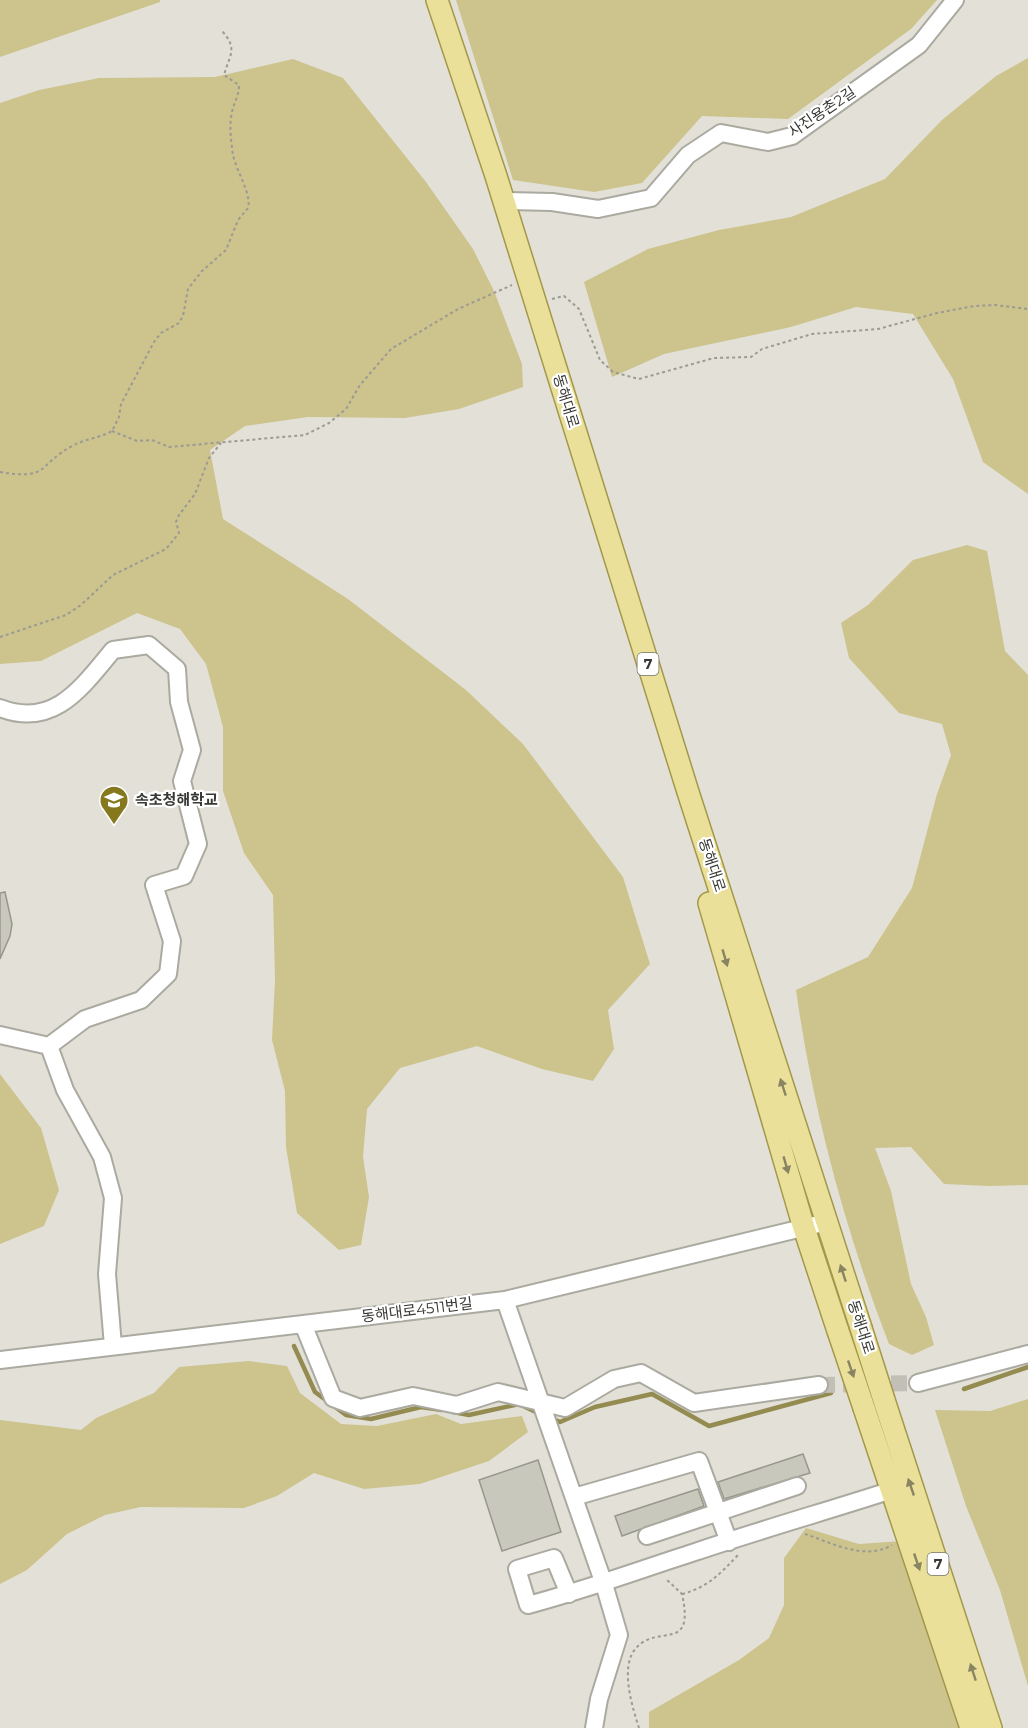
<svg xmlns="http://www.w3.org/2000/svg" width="1028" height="1728" viewBox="0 0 1028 1728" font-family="Montserrat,'Noto Sans KR',sans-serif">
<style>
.green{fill:#ccc38d}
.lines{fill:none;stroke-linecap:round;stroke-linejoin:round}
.stream{stroke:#948b51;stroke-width:4.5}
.building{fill:#c9c8bd;stroke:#98978d;stroke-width:1.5}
.minor-tunnel{stroke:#c1bfb6;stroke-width:16;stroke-dasharray:16 8;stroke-linecap:butt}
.minor-casing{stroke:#abaaa0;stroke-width:20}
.major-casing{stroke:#a3984a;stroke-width:24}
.path{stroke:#9b9a93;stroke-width:2;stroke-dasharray:3 3;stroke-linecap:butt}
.minor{stroke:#fff;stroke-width:16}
.major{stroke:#ebe09a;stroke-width:21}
.major-bridge-casing{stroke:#a3984a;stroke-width:24;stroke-linecap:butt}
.major-bridge{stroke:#ebe09a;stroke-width:21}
.oneway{fill:#898462}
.labels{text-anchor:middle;stroke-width:4.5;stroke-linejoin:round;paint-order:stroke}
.shield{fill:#fff;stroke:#747471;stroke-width:1.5}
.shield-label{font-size:14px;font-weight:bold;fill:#383834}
.street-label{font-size:15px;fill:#383834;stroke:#fff}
.poi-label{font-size:15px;font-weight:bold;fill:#383834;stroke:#fff;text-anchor:start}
</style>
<rect width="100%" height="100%" fill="#e3e1d7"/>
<path class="green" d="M0 0H160V2L0 57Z
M456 0H937L911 29 788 119 702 116 642 183 594 192 513 180Z
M1028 58V494L983 462 953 379 913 314 856 307 791 327 664 354 612 377 584 282 648 249 719 230 791 217 885 179 942 120 996 76Z
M293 59 343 78 426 182 473 249 494 291 522 364 523 387 459 409 405 418 308 417 245 426 210 450 223 519 348 599 466 690 523 744 623 877 650 964 608 1010 614 1049 593 1081 542 1069 477 1046 400 1068 367 1109 363 1157 369 1197 361 1245 339 1250 297 1213 286 1147 285 1091 272 1040 275 980 273 895 244 853 223 791V727L206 664 180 629 137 613 41 661 0 664V103L39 90 99 78 215 77Z
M967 545 987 551 1005 651 1028 675V1185L990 1186 944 1184 911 1147 875 1148 891 1191 911 1284 926 1317 934 1345 912 1355 889 1344C845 1230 813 1111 796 990L868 957 912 888 937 794 951 755 942 724 899 713 849 658 841 623 868 605 913 560Z
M0 1074 41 1128 59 1190 44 1226 0 1244Z
M249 1361 287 1366 300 1393 341 1424 377 1426 436 1414 461 1424 522 1416 528 1432 489 1461 420 1484 364 1489 314 1473 277 1496 244 1508 141 1507 105 1515 67 1534 27 1570 0 1584V1420L81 1430 96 1418 154 1393 179 1367Z
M1028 1399V1686L1000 1590 966 1506 935 1410 990 1411Z
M806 1528 859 1544 902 1541 960 1728H649V1712L739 1660 769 1638 784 1605V1558Z"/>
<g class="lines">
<path class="stream" d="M294 1346 315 1392 346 1415 371 1419 421 1407 442 1410
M964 1389 1028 1367
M453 1412 469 1415 519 1404 540 1414
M551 1418 560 1422 595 1407 652 1394 709 1426 831 1393"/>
</g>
<path class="building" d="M5 892 12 924 10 936 0 959V893Z
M803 1454 810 1473 724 1499 718 1482Z
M538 1460 561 1532 502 1551 479 1480Z
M698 1489 704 1506 622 1536 615 1516Z"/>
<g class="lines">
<path class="minor-tunnel" d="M819 1385 918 1383"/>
<g class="minor-casing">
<path id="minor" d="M503 201 552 202 598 209 651 198 688 155 721 133 768 142 792 136 919 45 955 0
M0 708C54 729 82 687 113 650L149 645 177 669 179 702 192 750 182 781 198 844 184 876 154 885 172 941 168 974 141 1000 85 1019 49 1046 0 1035
M49 1046 65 1090 102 1157 113 1198 107 1274 113 1346
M505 1300 604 1584 619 1635 599 1699 594 1728
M303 1324 333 1398 360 1408 413 1396 457 1405 498 1392 565 1408 614 1379 641 1373 694 1403 819 1385
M0 1360 505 1300 827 1222
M918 1383 1028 1354
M574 1497 699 1461 729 1542
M647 1536 797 1486
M569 1594 554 1558 517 1569 528 1605C585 1590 639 1570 695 1552 760 1530 827 1511 892 1490"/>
</g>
<g class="major-casing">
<path id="major" d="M437 0 496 176 688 792 861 1328
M709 903 804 1228 838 1331
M884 1400 991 1728
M864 1408 971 1728"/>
</g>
<path class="path" d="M552 299 564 296 579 309 600 360 613 372 639 379 714 358 751 357 762 349 812 334 878 329 937 313 974 306 995 305 1028 309
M112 431 137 441 152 440 169 447 305 435 329 423 346 409 360 385 391 349 458 309 512 285
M0 472C50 480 36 466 72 446 84 439 100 438 112 431L119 417 121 404 154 342 161 333 179 323 183 316 188 289 202 271 226 250 238 220 248 208C252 195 236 170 233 155 231 141 229 126 232 112 234 102 239 96 239 85L224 75C230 54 238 49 222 31
M0 637 66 615 81 605 113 575 166 549 179 533 176 522 179 515 195 494 209 458 221 443
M805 1534C832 1543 865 1561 892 1545
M682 1594C707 1588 721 1573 738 1555
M639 1728C632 1706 619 1665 637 1647 659 1624 695 1653 682 1594L666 1579"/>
<use href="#minor" class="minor"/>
<use href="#major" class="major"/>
<g class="major-bridge-casing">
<path id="major-bridge" d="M861 1328 884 1400
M838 1331 864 1408"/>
</g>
<use href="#major-bridge" class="major-bridge"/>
</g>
<defs><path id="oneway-solid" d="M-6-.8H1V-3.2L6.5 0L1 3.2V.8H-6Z" transform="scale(1.5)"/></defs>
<g class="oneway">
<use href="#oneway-solid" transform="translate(725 958) rotate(74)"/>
<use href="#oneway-solid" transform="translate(783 1087) rotate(-108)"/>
<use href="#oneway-solid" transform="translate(786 1165) rotate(74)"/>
<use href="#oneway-solid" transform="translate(843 1273) rotate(-108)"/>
<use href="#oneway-solid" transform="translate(851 1369) rotate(71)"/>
<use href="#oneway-solid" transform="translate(911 1487) rotate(-109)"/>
<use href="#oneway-solid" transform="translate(917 1562) rotate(71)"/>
<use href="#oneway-solid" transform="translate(973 1672) rotate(-108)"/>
</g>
<defs>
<g id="school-pin" transform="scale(1.5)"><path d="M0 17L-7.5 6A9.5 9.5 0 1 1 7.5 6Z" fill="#86781d" stroke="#fff"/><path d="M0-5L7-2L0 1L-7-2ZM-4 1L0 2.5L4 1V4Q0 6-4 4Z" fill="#fff"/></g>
</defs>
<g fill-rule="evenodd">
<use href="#school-pin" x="114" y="800"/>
</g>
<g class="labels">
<g class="shield">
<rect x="637.5" y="653" width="21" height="22" rx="4.5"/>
<rect x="927.5" y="1553" width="21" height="22" rx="4.5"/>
</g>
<g class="shield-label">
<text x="648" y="669">7</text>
<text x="938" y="1569">7</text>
</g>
<g class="street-label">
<text transform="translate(822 112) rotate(-34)" y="5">사진용촌2길</text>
<text transform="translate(566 401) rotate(73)" y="5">동해대로</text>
<text transform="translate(712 865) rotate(72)" y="5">동해대로</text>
<text transform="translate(417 1310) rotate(-7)" y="5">동해대로4511번길</text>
<text transform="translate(861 1327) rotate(72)" y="5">동해대로</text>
</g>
<g class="poi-label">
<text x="135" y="805">속초청해학교</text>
</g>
</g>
</svg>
